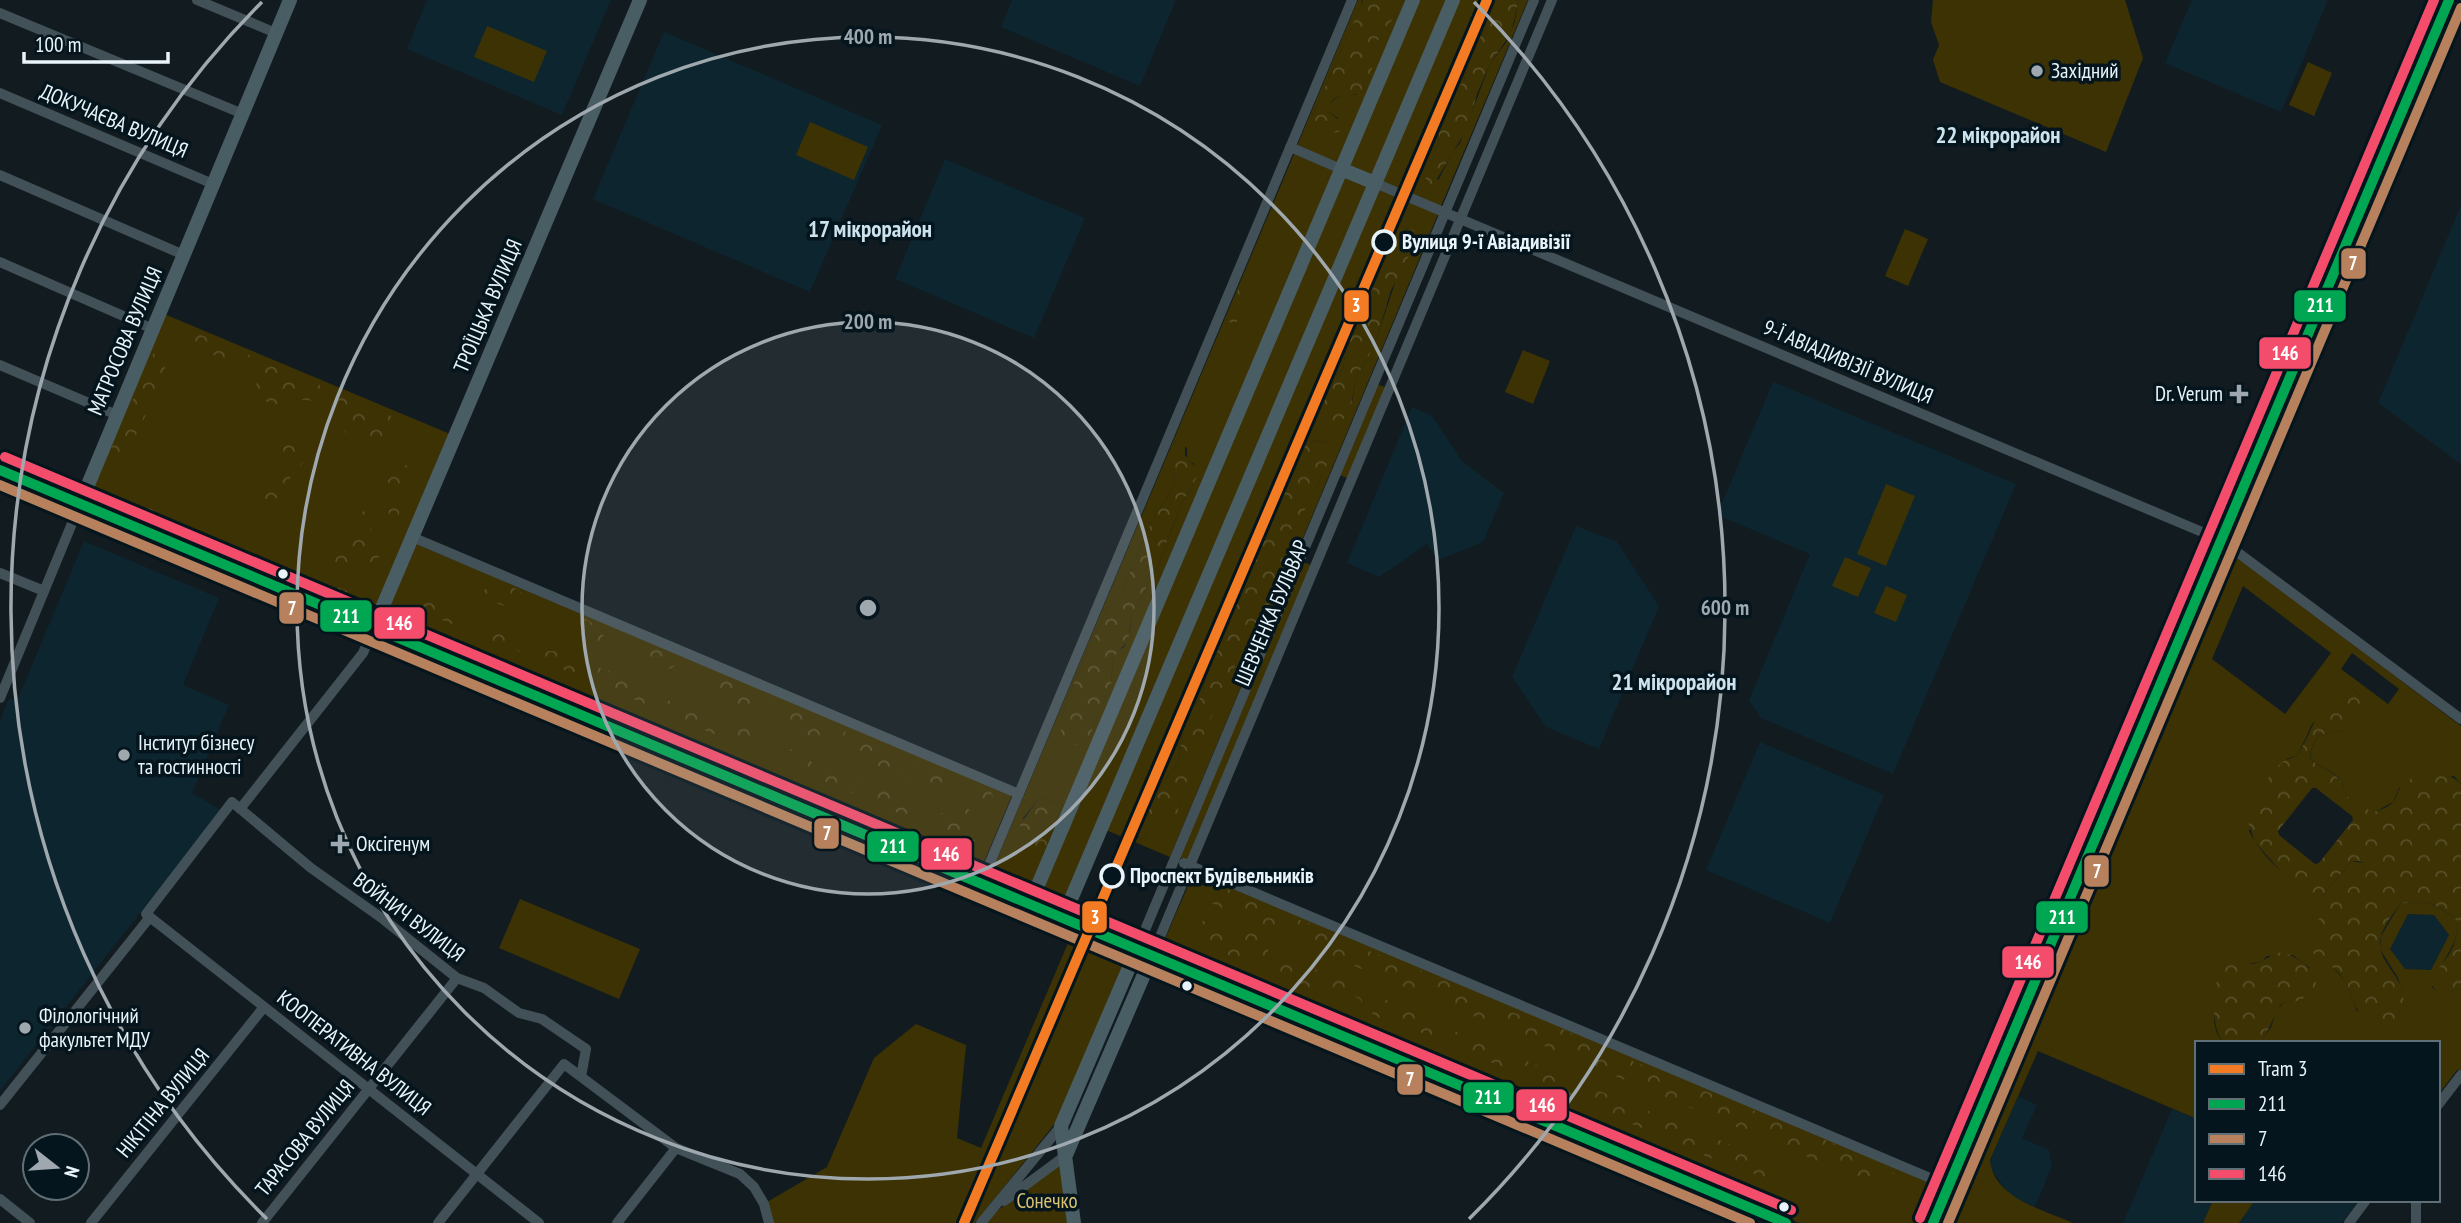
<svg xmlns="http://www.w3.org/2000/svg" width="2461" height="1223" viewBox="0 0 2461 1223" font-family="'PT Sans Narrow',sans-serif">
<style>
.built{fill:#0c252f}
.green{fill:#3c3204;fill-rule:evenodd}
.forest{fill:url(#forest-crowns);fill-rule:evenodd}
.lines{fill:none;stroke-linecap:round;stroke-linejoin:round}
.street{stroke:#425157;stroke-width:10}
.secondary{stroke:#495d64;stroke-width:14}
.bus-1-casing{stroke:#04151d;stroke-width:16}
.bus-2-casing{stroke:#04151d;stroke-width:16}
.bus-3-casing{stroke:#04151d;stroke-width:16}
.bus-1{stroke:#00a651;stroke-width:10}
.bus-2{stroke:#b6815c;stroke-width:10}
.bus-3{stroke:#f44d6c;stroke-width:10}
.tram-1-casing{stroke:#04151d;stroke-width:16}
.tram-1{stroke:#f37b24;stroke-width:10}
.ring{fill:none;stroke:#9ea8ae;stroke-width:3.5}
.poi-dot{fill:#9ea8ae;stroke:#04151d;stroke-width:2.5}
.stop-dot{fill:#04151d;stroke:#e9f4fa;stroke-width:3.5}
.bus-dot{fill:#e9f4fa;stroke:#04151d;stroke-width:2.5}
.labels{text-anchor:middle;stroke-width:7;stroke-linejoin:round;paint-order:stroke}
.poi-label{font-size:21px;fill:#e9f4fa;stroke:#04151d;text-anchor:start}
.street-label{font-size:21px;fill:#e9f4fa;stroke:#04151d}
.stop-label{font-size:21px;font-weight:bold;fill:#e9f4fa;stroke:#04151d;text-anchor:start}
.park-label{font-size:21px;fill:#d9c171;stroke:#04151d}
.neighbourhood-label{font-size:23px;font-weight:bold;fill:#cce3ee;stroke:#04151d}
.centre{fill:#9ea8ae;stroke:#04151d;stroke-width:3.5}
.ring-label{font-size:21px;text-anchor:middle;font-weight:bold;fill:#9ea8ae;stroke:#04151d;stroke-width:7;stroke-linejoin:round;paint-order:stroke}
.line-badge{stroke:#04151d;stroke-width:2.5}
.badge-label{font-size:19px;text-anchor:middle;font-weight:bold;fill:#fff}
</style>
<defs>
<pattern id="forest-crowns" width="20" height="18" patternUnits="userSpaceOnUse" patternTransform="scale(1.75)"><rect width="20" height="18" fill="#3c3204"/><path d="M2 6a3 3 0 1 1 6 0M12 15a3 3 0 1 1 6 0" fill="none" stroke="#58502a"/></pattern>
</defs>
<rect width="100%" height="100%" fill="#121c20"/>
<path class="built" d="M427 0H611L562 115 407 49Z
M1012 0H1176L1140 86 1001 27Z
M2192 0H2328L2281 112 2165 63Z
M664 32 882 125 810 292 593 199Z
M945 159 1085 218 1034 338 895 279Z
M2461 205V464L2378 403Z
M1773 382 2016 484 1893 774 1761 718 1749 700 1810 554 1717 515Z
M1412 407 1432 416 1462 461 1504 493 1483 542 1438 560 1427 544 1379 577 1347 563Z
M1576 526 1617 542 1659 606 1599 749 1546 727 1512 677Z
M84 541 219 598 183 685 229 705 192 793 221 810 0 1091V721L9 698 17 701Z
M1760 742 1884 795 1830 923 1706 870Z
M2408 914 2434 915 2449 935 2431 970 2405 969 2389 949Z
M2018 1096 2037 1105 2022 1138 2049 1150 2052 1166 2035 1207 2010 1196 1991 1169 1990 1161Z
M2172 1109 2197 1119V1200H2213L2203 1223H2123Z
M2255 1200H2359L2342 1223H2239Z"/>
<path class="green" d="M1358 0H1362L1361 5 1313 115 1339 119 1329 112C1328 97 1344 93 1356 95L1375 50 1380 31 1393 20 1403 0H1408L1339 163 1297 146Z
M1419 0H1447L1372 177 1348 167Z
M1458 0H1493L1487 16 1488 23 1486 30 1470 49 1464 81 1454 91 1440 124 1438 143 1425 181 1439 179 1452 153 1460 143 1490 64 1507 41 1514 24 1519 0H1528L1441 206 1382 181Z
M1933 0H2125L2143 58 2106 152 1940 82 1933 60 1939 45 1931 22Z
M487 26 547 51 534 82 474 57Z
M2308 62 2332 73 2314 116 2289 105Z
M810 122 868 147 854 180 796 155Z
M1294 154 1335 171 1027 897 988 881ZM1176 440 1187 448V459L1194 464 1197 477 1180 506 1160 562 1132 614 1130 631 1124 647 1117 652 1113 658 1111 685 1089 738 1061 733V723L1066 702 1105 612 1122 591 1151 523 1174 486 1175 473 1170 460ZM1039 798 1057 801 1062 805 1046 848 1030 849 1023 818Z
M1344 175 1369 185 1061 912 1036 901Z
M1378 189 1438 214 1170 857 1106 830ZM1409 227 1407 261 1397 277 1378 334 1368 358 1356 377 1352 402 1332 379 1343 369 1347 339 1377 269 1391 253 1401 233ZM1313 440 1326 443C1329 479 1306 500 1291 530 1278 556 1277 585 1265 612 1258 628 1247 642 1238 658 1214 705 1191 756 1179 807L1153 823 1146 837 1141 839 1137 837V828L1151 797 1179 762 1183 722 1186 714 1202 696 1207 667 1215 644 1297 455 1301 449Z
M1905 229 1928 239 1908 286 1885 276Z
M164 314 450 434 372 621 86 500Z
M1523 350 1550 361 1533 404 1505 392Z
M1376 384 1385 387 1347 478 1339 475Z
M1886 484 1915 496 1886 566 1857 554Z
M416 544 1012 795 978 876 382 625Z
M2224 547 2461 726V784L2454 776 2399 788 2393 802 2373 813C2364 808 2352 803 2346 794 2343 789 2343 783 2339 778 2323 761 2297 769 2319 735L2344 730 2361 699 2358 693 2352 689 2312 724 2298 755 2287 759 2249 831C2266 863 2290 880 2321 898L2351 861 2364 863 2363 873 2317 922 2331 965 2345 981 2357 1011 2398 1015 2403 994 2398 978 2380 949 2381 936 2400 904C2426 899 2433 903 2455 918 2460 936 2453 945 2444 961 2440 969 2436 979 2432 987 2442 997 2450 992 2461 988V1070H2457L2438 1095V1043H2260L2271 1027 2276 1012 2310 968 2293 955 2267 956 2261 962 2248 964 2214 1000C2214 1015 2212 1032 2224 1043H2197V1119L2038 1051 1990 1160C1993 1198 2044 1210 2073 1223H1940ZM2243 586 2331 653 2285 714 2212 659ZM2352 653 2399 689 2388 704 2341 669ZM2408 914 2434 915 2449 935 2431 970 2405 969 2390 949Z
M1845 557 1871 568 1858 597 1832 586Z
M1303 562 1311 565 1188 861 1179 857Z
M1886 586 1907 595 1896 622 1874 613Z
M1194 872 1943 1187 1928 1223H1799L1159 953Z
M520 899 640 949 619 999 499 948Z
M1074 929 1129 953 1056 1122 975 1223H773L767 1202 827 1167 874 1058 916 1024 966 1045 957 1138 981 1148Z
M1063 1163 1071 1223H986L994 1213Z
M2213 1200H2255L2239 1223H2203Z"/>
<path class="forest" d="M1363 0H1403L1393 20 1380 32 1372 69 1362 93C1348 97 1329 91 1329 112L1342 123 1341 130C1333 136 1324 132 1316 128L1313 115Z
M1493 0H1519L1511 33 1490 64 1477 94 1468 127 1434 184H1427L1425 177 1438 143 1440 124 1454 91 1464 81 1470 49 1486 30 1488 10Z
M1409 227 1413 229 1417 235 1407 261 1391 290 1378 334 1368 358 1356 377 1350 411 1340 423 1332 425 1321 419 1319 410 1324 396 1332 379 1343 369 1347 339 1377 269 1391 253 1401 233Z
M1250 276 1253 278C1256 293 1243 312 1235 324H1231L1228 319C1231 306 1238 283 1250 276Z
M180 328C221 340 257 360 296 376 326 389 363 399 391 416 398 421 401 425 403 433 396 440 390 443 380 444 343 450 339 412 315 402 297 395 279 409 267 402 254 395 259 378 250 371 242 364 229 362 220 358 213 355 207 351 201 347 193 343 184 341 175 338V331Z
M158 343 167 345 171 351V356C156 382 150 411 135 437 132 443 132 451 127 457 123 461 123 461 117 461L110 472H104L110 451Z
M287 437 298 438 309 446C308 460 302 464 293 473 288 479 289 488 284 494 274 504 253 497 243 492L242 487C258 487 267 490 275 473 278 468 282 463 283 458 284 449 281 444 287 437Z
M1179 438 1185 440V455L1197 469V477L1180 506 1160 562 1132 614 1128 640 1113 658 1111 685 1089 738 1078 745 1071 744 1061 734V723L1066 702 1105 612 1122 591 1151 523 1174 486 1175 473C1167 462 1169 447 1179 438Z
M1313 440 1326 443 1330 454 1328 462 1306 508 1290 531 1270 602 1241 654 1216 706 1198 748 1174 822 1156 821 1146 837 1140 839 1136 834 1151 797 1179 762 1183 722 1186 714 1202 696 1207 667 1215 644 1297 455 1306 443Z
M393 463 409 466 415 475 414 482 401 499 399 515 393 518 389 516C387 504 391 493 389 486 388 478 385 477 386 469Z
M112 498C130 499 155 507 168 519L167 523 161 526 111 506 109 501Z
M365 511 369 514C368 537 381 538 381 554 373 568 344 578 334 562L338 542 353 529 361 512Z
M202 533 251 552 257 555 258 563 253 565 202 544 197 538 199 534Z
M299 571 354 594 359 598 360 605 356 606 293 580 292 575 294 572Z
M503 584 517 589 525 596 526 602C517 614 498 604 486 598L484 591 486 587Z
M427 599 435 606 451 607 459 617 469 625H491L512 631 527 648 537 651H556L582 664 598 667 642 685 683 709 700 714 721 730C734 732 758 720 755 743L744 747 739 745 613 690 432 616 420 610 422 602Z
M567 613C582 615 598 624 604 637L603 644C591 646 564 630 562 618Z
M629 641C643 642 663 652 675 658L676 665C662 678 620 663 629 641Z
M712 677 732 681 758 694 760 702C750 711 717 703 712 691 710 687 711 683 709 679Z
M2344 689H2352L2358 693 2361 699 2357 720 2344 730 2319 735C2296 769 2324 761 2339 779 2343 783 2343 789 2346 794 2352 803 2364 808 2374 812 2380 810 2389 807 2393 802 2397 797 2397 791 2401 787 2416 770 2445 768 2461 784V988L2445 994 2438 993 2430 983 2431 978C2447 958 2461 944 2455 918 2434 903 2426 899 2400 904 2394 913 2384 925 2381 936 2372 965 2419 982 2398 1015 2394 1021 2387 1024 2380 1024 2353 1024 2353 988 2339 973 2329 961 2307 957 2309 939 2312 919 2348 887 2363 873L2364 863 2359 861H2351L2321 898 2314 901 2307 900 2293 890 2286 877 2255 842 2247 819 2249 808 2272 772 2282 762 2298 755C2312 731 2318 703 2344 689ZM2312 788H2316L2352 816 2353 820 2319 863 2315 864 2279 835 2278 831Z
M793 709C812 710 822 719 833 734L831 741C816 740 793 732 788 717Z
M845 731 860 743 889 746 911 766 943 772 956 783H975L990 790 993 796 991 800 986 802 958 791H944L920 783 861 759 844 750 842 735Z
M784 747 803 754 818 768 848 773 864 785 902 794 927 809 926 813 913 818 903 815 807 774 784 761 782 754Z
M1039 798 1057 801 1062 805 1046 848 1037 858 1032 856 1020 825Z
M954 807 969 809 980 820V832L974 842 960 841 930 826 931 818Z
M1213 886 1234 891 1276 910 1281 915C1280 926 1274 931 1270 940 1268 948 1268 962 1259 965 1251 968 1207 944 1197 940L1193 935 1195 922 1205 921 1239 937 1244 936 1247 930 1248 921 1244 918 1209 902 1208 894Z
M1295 918 1323 929 1376 954 1408 965 1481 996 1499 1008 1565 1030 1615 1054 1884 1164 1894 1170V1174L1874 1182 1855 1177 1364 970 1335 958 1287 930 1289 923Z
M2282 952C2301 957 2334 982 2304 998 2298 1002 2288 1002 2282 1003 2273 1016 2270 1030 2260 1043H2224C2210 1030 2210 978 2226 966 2234 960 2244 964 2253 964 2262 963 2269 955 2282 952Z
M1283 957 1338 978 1475 1040 1768 1160C1777 1164 1777 1168 1774 1177L1761 1179 1744 1166 1729 1165 1705 1156 1667 1136 1639 1127 1576 1099 1561 1094 1446 1042 1426 1036 1416 1029 1377 1017 1366 1009 1360 999 1354 996 1325 995 1276 972 1273 969 1275 962Z"/>
<g class="lines">
<path class="street" d="M197 0 276 33
M0 13 243 114
M0 93 213 184
M1290 147 1341 169
M0 175 184 255
M1375 183 2221 540 2461 719
M0 262 153 329
M0 365 117 415
M412 537 1019 794
M0 573 44 591
M0 698 80 504
M240 809 363 653 374 627
M1184 863 1949 1186
M981 884 1352 0
M1137 949 1534 0
M1152 956 1552 0
M0 1105 150 917
M2438 1105 2461 1075
M0 1199 30 1223
M2416 1200V1223
M1004 1201 1065 1156
M91 1223 264 1007
M262 1223 457 978
M438 1223 564 1064 676 1148 740 1174 754 1187 764 1204 769 1223
M539 1223 146 914 232 802 311 868 383 919 457 978 484 988 519 1013 542 1019 586 1049 581 1077
M617 1223 676 1148
M981 1223 1061 1126
M2349 1223 2366 1200"/>
<path class="secondary" d="M1341 169 1375 183
M0 470 1786 1223
M80 504 290 0
M374 627 640 0
M1030 904 1413 0
M1063 918 1453 0
M1066 1155 1152 956
M1074 1223 1061 1126 1137 949
M1933 1223 2449 0"/>
<g class="bus-1-casing">
<path id="bus-1" d="M0 470 1786 1223
M1933 1223 2449 0"/>
</g>
<g class="bus-2-casing">
<path id="bus-2" d="M0 485 1750 1223
M1948 1223 2461 8"/>
</g>
<g class="bus-3-casing">
<path id="bus-3" d="M5 457 1791 1210
M1920 1218 2434 0"/>
</g>
<use href="#bus-1" class="bus-1"/>
<use href="#bus-2" class="bus-2"/>
<use href="#bus-3" class="bus-3"/>
<g class="tram-1-casing">
<path id="tram-1" d="M964 1223 1487 0"/>
</g>
<use href="#tram-1" class="tram-1"/>
</g>
<circle cx="868" cy="608" r="286" fill="#9ea8ae" fill-opacity=".12"/>
<g class="ring">
<circle cx="868" cy="608" r="286"/>
<circle cx="868" cy="608" r="571"/>
<path d="M267 1219A857 857 0 0 1 262 2M1474 2A857 857 0 0 1 1469 1219"/>
</g>
<g class="poi-dot">
<circle cx="2037" cy="71" r="7"/>
<path d="M2235.5 383.5h7v7h7v7h-7v7h-7v-7h-7v-7h7z"/>
<circle cx="124" cy="755" r="7"/>
<path d="M336.5 833.5h7v7h7v7h-7v7h-7v-7h-7v-7h7z"/>
<circle cx="25" cy="1028" r="7"/>
</g>
<g class="stop-dot">
<circle cx="1384" cy="242" r="11"/>
<circle cx="1112" cy="876" r="11"/>
</g>
<g class="bus-dot">
<circle cx="283" cy="574" r="6"/>
<circle cx="1187" cy="986" r="6"/>
<circle cx="1784" cy="1207" r="6"/>
</g>
<g class="labels">
<g class="poi-label">
<text x="2051" y="78">Західний</text>
<text x="2223" y="401" text-anchor="end">Dr. Verum</text>
<text x="138" y="750">Інститут бізнесу<tspan x="138" dy="24">та гостинності</tspan></text>
<text x="356" y="851">Оксігенум</text>
<text x="39" y="1023">Філологічний<tspan x="39" dy="24">факультет МДУ</tspan></text>
</g>
<g class="street-label">
<text transform="translate(114 121) rotate(23)" y="7">ДОКУЧАЄВА ВУЛИЦЯ</text>
<text transform="translate(488 306) rotate(-67)" y="7">ТРОЇЦЬКА ВУЛИЦЯ</text>
<text transform="translate(125 341) rotate(-67)" y="7">МАТРОСОВА ВУЛИЦЯ</text>
<text transform="translate(1848 362) rotate(23)" y="7">9-Ї АВІАДИВІЗІЇ ВУЛИЦЯ</text>
<text transform="translate(1272 613) rotate(-67)" y="7">ШЕВЧЕНКА БУЛЬВАР</text>
<text transform="translate(409 917) rotate(37)" y="7">ВОЙНИЧ ВУЛИЦЯ</text>
<text transform="translate(354 1053) rotate(38)" y="7">КООПЕРАТИВНА ВУЛИЦЯ</text>
<text transform="translate(163 1103) rotate(-51)" y="7">НІКІТІНА ВУЛИЦЯ</text>
<text transform="translate(305 1138) rotate(-51)" y="7">ТАРАСОВА ВУЛИЦЯ</text>
</g>
<g class="stop-label">
<text x="1402" y="249">Вулиця 9-ї Авіадивізії</text>
<text x="1130" y="883">Проспект Будівельників</text>
</g>
<g class="park-label">
<text x="1047" y="1208">Сонечко</text>
</g>
<g class="neighbourhood-label">
<text x="1998" y="143">22 мікрорайон</text>
<text x="870" y="237">17 мікрорайон</text>
<text x="1674" y="690">21 мікрорайон</text>
</g>
</g>
<circle cx="868" cy="608" r="10" class="centre"/>
<g class="ring-label">
<text x="868" y="44">400 m</text>
<text x="868" y="329">200 m</text>
<text x="1725" y="615">600 m</text>
</g>
<g class="line-badge">
<rect x="2340" y="247" width="27" height="33" rx="7" fill="#b6815c"/>
<rect x="1343" y="289" width="27" height="34" rx="7" fill="#f37b24"/>
<rect x="2293" y="289" width="54" height="34" rx="7" fill="#00a651"/>
<rect x="2258" y="336" width="54" height="34" rx="7" fill="#f44d6c"/>
<rect x="278" y="591" width="27" height="34" rx="7" fill="#b6815c"/>
<rect x="319" y="599" width="54" height="34" rx="7" fill="#00a651"/>
<rect x="373" y="606" width="53" height="34" rx="7" fill="#f44d6c"/>
<rect x="813" y="817" width="27" height="33" rx="7" fill="#b6815c"/>
<rect x="866" y="830" width="54" height="33" rx="7" fill="#00a651"/>
<rect x="920" y="837" width="53" height="34" rx="7" fill="#f44d6c"/>
<rect x="2083" y="854" width="27" height="34" rx="7" fill="#b6815c"/>
<rect x="1081" y="900" width="27" height="34" rx="7" fill="#f37b24"/>
<rect x="2035" y="900" width="54" height="34" rx="7" fill="#00a651"/>
<rect x="2001" y="945" width="54" height="34" rx="7" fill="#f44d6c"/>
<rect x="1396" y="1063" width="28" height="33" rx="7" fill="#b6815c"/>
<rect x="1462" y="1081" width="53" height="33" rx="7" fill="#00a651"/>
<rect x="1515" y="1088" width="53" height="34" rx="7" fill="#f44d6c"/>
</g>
<g class="badge-label">
<text x="2353" y="270">7</text>
<text x="1356" y="312">3</text>
<text x="2320" y="312">211</text>
<text x="2285" y="360">146</text>
<text x="292" y="615">7</text>
<text x="346" y="623">211</text>
<text x="399" y="630">146</text>
<text x="827" y="840">7</text>
<text x="893" y="853">211</text>
<text x="946" y="861">146</text>
<text x="2097" y="878">7</text>
<text x="1095" y="924">3</text>
<text x="2062" y="924">211</text>
<text x="2028" y="969">146</text>
<text x="1410" y="1086">7</text>
<text x="1488" y="1104">211</text>
<text x="1542" y="1112">146</text>
</g>
<rect x="2195" y="1041" width="245" height="161" fill="#04151d" stroke="#606e75" stroke-width="2"/>
<rect x="2209" y="1064" width="35" height="10" fill="#f37b24" stroke="#606e75" stroke-width="2"/>
<text x="2258" y="1076" font-size="21" fill="#e9f4fa">Tram 3</text>
<rect x="2209" y="1099" width="35" height="10" fill="#00a651" stroke="#606e75" stroke-width="2"/>
<text x="2258" y="1111" font-size="21" fill="#e9f4fa">211</text>
<rect x="2209" y="1134" width="35" height="10" fill="#b6815c" stroke="#606e75" stroke-width="2"/>
<text x="2258" y="1146" font-size="21" fill="#e9f4fa">7</text>
<rect x="2209" y="1169" width="35" height="10" fill="#f44d6c" stroke="#606e75" stroke-width="2"/>
<text x="2258" y="1181" font-size="21" fill="#e9f4fa">146</text>
<g transform="translate(56 1167) rotate(107)"><circle r="33" fill="#04151d" stroke="#606e75" stroke-width="2"/>
<path d="M0-5L12 26L0 18L-12 26Z" fill="#9ea8ae"/>
<text y="-10" font-size="19" font-weight="bold" text-anchor="middle" fill="#e9f4fa">N</text>
</g>
<path d="M24 52v10h144v-10" fill="none" stroke="#e9f4fa" stroke-width="3.5"/>
<text x="35" y="52" font-size="21" fill="#e9f4fa" stroke="#04151d" stroke-width="5" paint-order="stroke">100 m</text>
</svg>
